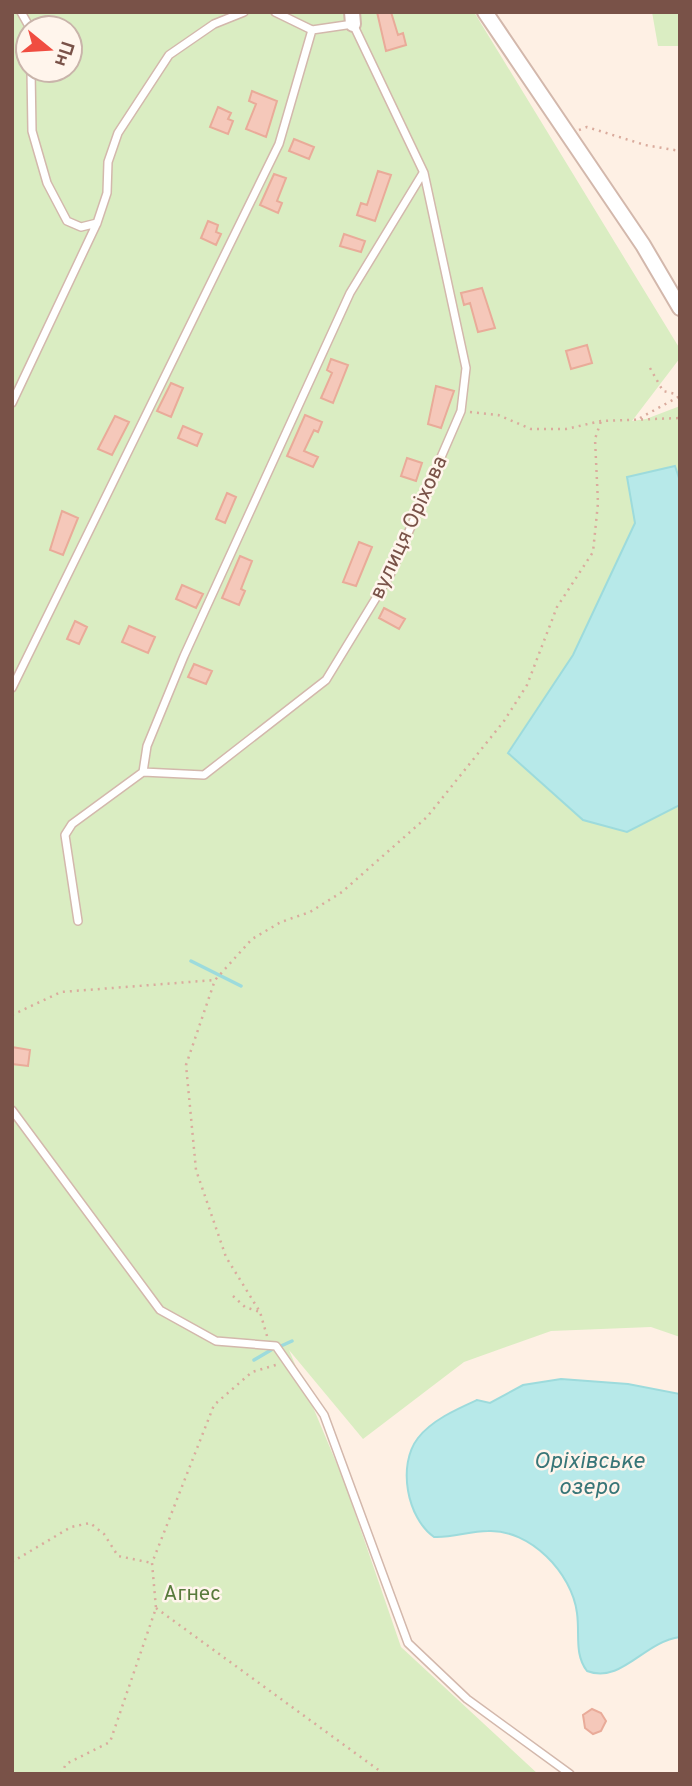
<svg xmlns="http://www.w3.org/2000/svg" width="692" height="1786" viewBox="0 0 692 1786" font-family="Overpass,sans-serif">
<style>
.green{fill:#daedc2;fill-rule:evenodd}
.water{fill:#b7e9e9;stroke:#9ddbdc;stroke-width:2}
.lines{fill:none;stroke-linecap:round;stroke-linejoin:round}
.stream{stroke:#9ddbdc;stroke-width:3.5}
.building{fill:#f5c8ba;stroke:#e9ab99;stroke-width:2}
.lane-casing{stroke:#d3b8ac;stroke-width:10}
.street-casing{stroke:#d3b8ac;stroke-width:18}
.path{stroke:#daab9d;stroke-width:2.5;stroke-dasharray:2 5;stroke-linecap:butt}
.lane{stroke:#fff;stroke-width:7}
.street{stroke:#fff;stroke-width:14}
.labels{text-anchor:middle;stroke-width:5;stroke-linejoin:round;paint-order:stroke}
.street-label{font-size:21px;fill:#795248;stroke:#fff5ec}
.park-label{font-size:21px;fill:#587a3c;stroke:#fff5ec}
.water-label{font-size:23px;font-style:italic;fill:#387678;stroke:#fff5ec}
</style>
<rect width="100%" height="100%" fill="#fef0e4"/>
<path class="green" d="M12 12H474L680 349V358L632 421 646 419 680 406V481L675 466 627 477 635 523 573 655 508 752 583 820 627 832 680 805V1337L651 1327 551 1331 464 1362 363 1439 289 1350 344 1481 401 1647 538 1774H12ZM28 28H70V70H28Z
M652 12H680V46H658Z"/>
<path class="water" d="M675 466 680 481V805L627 832 583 820 508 753 573 655 635 523 627 477Z
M561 1379 628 1384 680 1394V1637C643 1642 622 1684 587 1671 574 1654 580 1634 577 1613 572 1573 530 1529 488 1531 469 1531 453 1538 434 1537 407 1518 397 1465 418 1438 432 1420 457 1409 477 1400L490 1403 523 1385Z"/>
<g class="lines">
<path class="stream" d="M191 961 241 986
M281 1346 292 1341
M254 1360 271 1350"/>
</g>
<path class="building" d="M377 12H391L398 35 403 33 406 45 386 51Z
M252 91 277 101 266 137 246 129 256 104 249 101Z
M218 107 231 113 228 119 233 121 228 134 210 127Z
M294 139 314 147 309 159 289 151Z
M378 171 391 175 375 221 357 215 361 203 367 205Z
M274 174 286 178 277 201 282 203 278 213 260 205Z
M208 221 218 225 216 232 221 234 216 245 201 238Z
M344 234 365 241 361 252 340 246Z
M482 288 495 328 478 332 470 303 464 305 461 293Z
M587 345 592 363 571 369 566 351Z
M331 359 348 365 333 403 321 398 332 373 327 370Z
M171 383 183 388 171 417 157 411Z
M436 386 454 391 441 428 428 424Z
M305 415 322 422 318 432 314 430 304 451 318 457 313 467 287 456Z
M115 416 129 422 112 455 98 449Z
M183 426 202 434 197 446 178 438Z
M407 458 422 463 416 481 401 476Z
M227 493 236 497 225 523 216 519Z
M62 511 78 518 63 555 50 550Z
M359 542 372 547 356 586 343 582Z
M240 556 252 561 241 589 245 591 239 605 222 598Z
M182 585 203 594 196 608 176 599Z
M384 608 405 619 399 629 379 618Z
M75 621 87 627 79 644 67 639Z
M129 626 155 637 148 653 122 642Z
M194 664 212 671 206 684 188 677Z
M12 1047 30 1050 28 1066 12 1064Z
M592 1709 601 1713 606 1721 601 1731 593 1734 585 1728 583 1715Z"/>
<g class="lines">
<g class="lane-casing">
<path id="lane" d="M21 12 30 28
M31 70 32 131 47 183 67 221 81 227 97 223
M12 403 97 223 107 193 108 162 118 133 169 55 214 24 244 12
M12 688 279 144 312 30
M143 772 147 746 184 656 350 293 423 173
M78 921 65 835 72 824 143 772 204 775 326 680 390 575 461 411 466 368 424 173 353 24 312 30 275 12
M12 1110 160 1310 216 1341 276 1346 324 1415 408 1643 467 1699 570 1774"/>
</g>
<g class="street-casing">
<path id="street" d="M352 12 353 24
M485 12 643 245 680 308"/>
</g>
<path class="path" d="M579 130 587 127 645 145 680 151
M650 368 663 391 680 395
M470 412 498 415 531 429H566L601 421 680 418
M640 418 680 396
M12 1015 61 992 215 980
M233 1296 245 1307 260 1312
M267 1336 260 1312 226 1257 196 1170 186 1065 215 980 252 939 281 922 310 912 342 892 427 817 504 721 527 685 557 607 593 552 598 503 595 439 601 421
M12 1562 71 1527 90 1523 104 1534 118 1556 152 1563
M156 1608 384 1774
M61 1774 66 1764 110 1742 156 1608 152 1563 214 1405 252 1372 279 1364"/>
<use href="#lane" class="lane"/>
<use href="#street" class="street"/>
</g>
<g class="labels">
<g class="street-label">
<text transform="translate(408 527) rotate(-65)" y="7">вулиця Оріхова</text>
</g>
<g class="park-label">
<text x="192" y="1600">Агнес</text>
</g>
<g class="water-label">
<text x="589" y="1468">Оріхівське<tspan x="589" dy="26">озеро</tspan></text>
</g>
</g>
<rect width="692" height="1786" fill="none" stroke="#795248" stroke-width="28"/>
<g transform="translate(49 49) rotate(108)"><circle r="33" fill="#fff5ec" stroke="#c9b4aa" stroke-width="2"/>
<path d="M0-5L12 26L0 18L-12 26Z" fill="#f04d41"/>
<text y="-10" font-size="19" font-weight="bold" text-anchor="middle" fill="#795248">Пн</text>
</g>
</svg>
